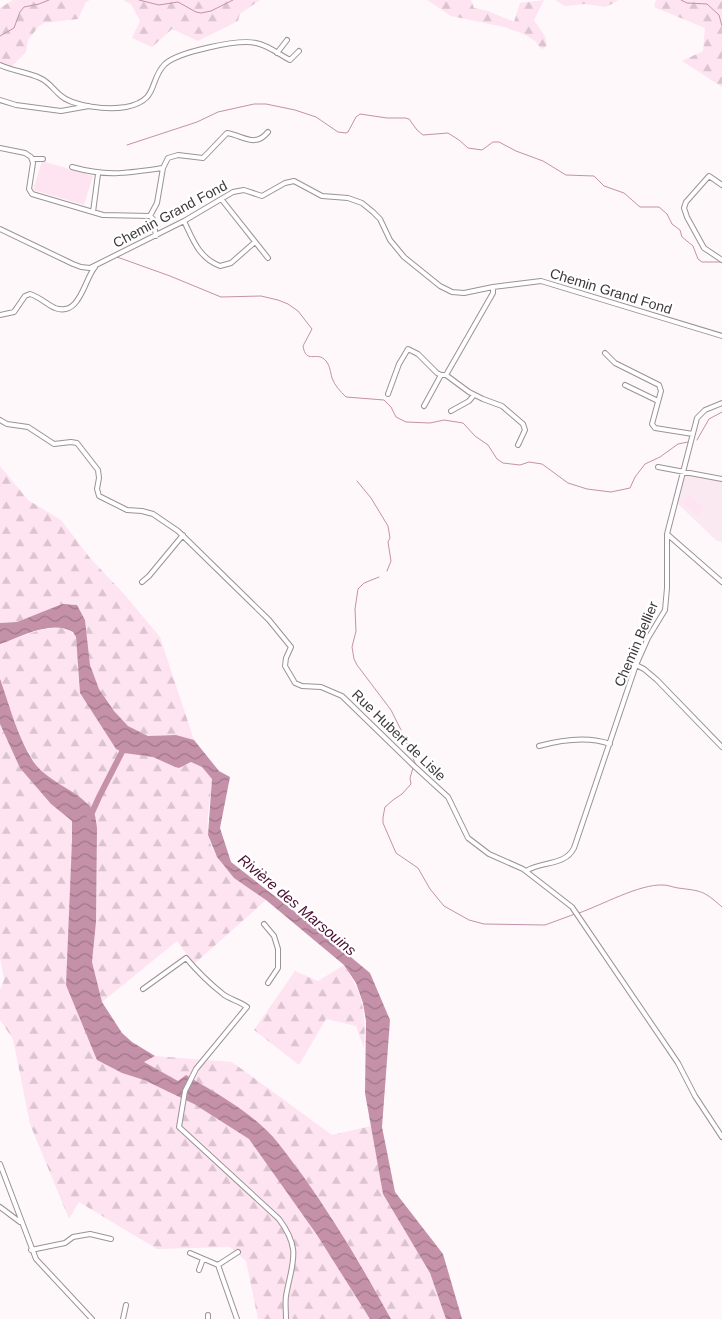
<svg xmlns="http://www.w3.org/2000/svg" width="722" height="1319" viewBox="0 0 722 1319" font-family="Helvetica,sans-serif">
<style>
.built{fill:#fbe9f1}
.forest{fill:url(#forest-firs)}
.park{fill:#fee3f0}
.water{fill:url(#water-waves)}
.lines{fill:none;stroke-linecap:round;stroke-linejoin:round}
.stream{stroke:#c491a9;stroke-width:1}
.river{stroke:#c491a9;stroke-width:6}
.minor-casing{stroke:#9b9296;stroke-width:6}
.minor{stroke:#fff;stroke-width:4}
.labels{text-anchor:middle;stroke-width:4.5;stroke-linejoin:round;paint-order:stroke}
.street-label{font-size:14px;fill:#3d393b;stroke:#fff}
.water-label{font-size:15px;font-style:italic;fill:#4a0d32;stroke:#fff}
</style>
<defs>
<pattern id="forest-firs" width="22" height="20" patternUnits="userSpaceOnUse" patternTransform="scale(1.25)"><rect width="22" height="20" fill="#fee3f0"/><path d="M5 1l3.5 6h-7zM16 11l3.5 6h-7z" fill="#dbc4cf"/></pattern>
<pattern id="water-waves" width="16" height="10" patternUnits="userSpaceOnUse" patternTransform="scale(1.25)"><rect width="16" height="10" fill="#c491a9"/><path d="M0 5q4-4 8 0t8 0" fill="none" stroke="#a0778b"/></pattern>
</defs>
<rect width="100%" height="100%" fill="#fef8fb"/>
<path class="built" d="M686 474 722 480V542L717 541 677 503Z"/>
<path class="forest" d="M13 0H90L86 2 78 19 44 23 39 26 28 40 26 52 10 68 0 64V8Z
M123 0H260L240 14 238 21 198 41 172 29 152 47 132 38 140 21 131 4Z
M427 0H471L474 8 488 11 514 22 520 3 544 0 534 20C539 29 549 37 546 47L541 49 535 41 524 34 504 27 451 16Z
M555 0H619L606 7 585 4 565 6Z
M656 0H722V87L682 61 703 51 705 28 654 7Z
M0 466 28 500 61 520 90 558 124 594 160 637 194 740 176 735 148 736 128 726 114 711 99 689 90 665 85 620 77 605 61 604 17 622 0 623Z
M57 627 69 630 76 636 80 693 116 749 124 753 153 757 175 767 179 768 191 762C201 765 206 770 212 779 211 796 206 817 208 834 213 865 243 884 266 900L194 964 177 941 102 1002 92 962 96 922 97 828 86 802 45 775 38 768 17 732 0 679V644L40 630Z
M0 724 20 768 51 804 72 821V841L97 1060 122 1073 144 1080 194 1104 249 1139 317 1235 370 1319H258L246 1261 230 1247 157 1249 79 1202 69 1219 30 1124 13 1039 0 1020V990L4 980 0 958Z
M344 965C364 996 366 1012 364 1048L356 1026 326 1019 299 1065 254 1030 295 971 318 981Z
M155 1056 232 1062 332 1135 371 1126 383 1194 430 1273 446 1319H391L359 1262 327 1210 281 1146 264 1127 143 1062Z"/>
<path class="park" d="M42 161 93 176 84 205 33 190Z
M689 494 704 508 697 516 682 502Z"/>
<path class="water" d="M62 604 77 605 85 620 90 665 99 689 114 711 128 726 148 736 176 735 194 740 219 771 230 777 220 828 231 862 317 929 370 973 390 1020 382 1127 395 1192 443 1254 462 1319H446L430 1273 383 1194 365 1093 366 1021 363 1003 356 983 344 965 266 900 234 878 217 857 208 835 212 779 202 767 191 762 179 768 175 767 153 757 124 753 116 749 80 693 76 637 73 632C52 619 21 637 0 644V623L17 622Z
M0 679C10 707 17 736 33 761 47 783 84 792 94 813 96 817 96 823 97 828L96 922 92 962 102 1002 122 1033 132 1042 155 1056 144 1062 178 1081 186 1075C212 1091 239 1105 262 1126 278 1140 290 1159 303 1176 336 1222 364 1270 391 1319H370L317 1235 249 1139 194 1104 144 1080 122 1073 97 1060 66 985 72 841V821L51 804 20 768 0 724Z"/>
<g class="lines">
<path class="stream" d="M139 0 159 5 178 2 196 12 201 13 211 11 233 0
M681 0 687 3 707 4 719 15 722 26
M0 36 14 28 20 12 24 7 39 4 49 0
M127 145 197 122 218 112 254 104H266L295 110 316 117 338 132 346 133 348 132 356 117 360 114 387 118H405L409 119 417 130 423 135 448 133 459 140 468 148 482 150 493 142H499L516 151 543 161 566 175 594 176 604 186 624 193 640 207H659L667 214 672 224 680 230 682 237 693 246 698 259 702 262H722
M117 257 170 276 221 297 261 296 278 300 288 304 298 311 312 329 303 346C306 364 316 352 324 359 330 364 330 371 332 378 335 386 340 391 346 397L384 400 391 407 396 417 406 422 430 423 444 420 463 423 475 436 488 445 497 459 503 463 520 465 529 462 542 464 568 483 587 489 611 492 630 488 635 477 645 464 660 457 678 444 688 442
M697 440 709 419 722 412
M357 481 371 498 388 526 390 538 388 542 391 561 387 571
M379 577 364 583 358 589 355 609 356 631 352 647 354 659 357 665 391 710 401 730
M403 735C409 745 411 756 416 765
M413 768 410 778 411 784 402 794 393 800 385 807 383 817V823L396 853 418 868 430 889 444 906 469 920 484 924 545 925 575 914
M579 913C602 905 639 884 663 885 668 885 672 887 678 888 701 891 703 890 722 907"/>
<path class="river" d="M90 817 99 797 125 746"/>
<g class="minor-casing">
<path id="minor" d="M277 53 287 40
M0 65C13 71 27 72 40 78 49 82 53 89 60 95 73 107 109 110 126 107 160 100 148 81 165 64 178 52 238 39 256 43 268 45 280 55 290 60L299 51
M0 100 16 105 61 111 89 106
M0 148 25 153 31 157 33 163 29 189 32 194 103 215 150 216 153 219 156 236
M33 159H43
M72 167C107 177 128 173 163 168
M722 185 709 176 686 202 684 208 687 217 704 248 722 260
M222 200 268 258
M93 212 98 174
M150 216 157 203 163 168 168 158 178 155 203 158 227 133C244 136 255 148 268 132
M184 221C193 240 199 258 220 266L231 263 255 242
M0 229 73 264 81 267 90 268 184 221 233 192 244 190 262 196 285 183 294 181 322 196 348 198 362 203 373 212 380 219 390 240 404 257 440 286 452 292 464 293 493 287 541 281 722 336
M0 315 14 312 25 296 30 294C40 297 46 304 55 308 80 317 84 280 95 267
M605 353 615 363 659 385 661 391 652 424 655 428 693 434
M446 375 469 392 483 399 502 406 523 424 525 430 518 445
M625 385 658 401
M388 394 399 364 408 349 418 354 437 373 441 375H446L493 293V287
M424 406 441 375
M451 411 469 401 474 395
M0 420 7 424 28 427 54 444 71 442 77 443 98 470 99 478 97 489 99 496 127 510 142 511 153 514 178 531 269 620 291 647 286 658 285 666 295 683 302 686 321 687 342 696 413 765 448 797 468 838 489 854 523 869 572 907 678 1063 695 1096 722 1137
M658 467 722 479
M667 534 722 582
M142 582 149 576 183 535
M636 665 644 669 657 680 722 747
M539 746C561 740 588 736 610 744
M526 871C542 861 565 866 574 848L636 665 648 638 665 610 667 588V534L697 418 705 410 722 403
M264 924 274 936 278 949V968L268 983
M143 989 186 958C197 971 209 983 223 994 229 999 239 1001 247 1007L196 1069 185 1091 179 1127 279 1219C302 1250 292 1262 286 1296 285 1303 286 1311 286 1319
M0 1164 36 1259 92 1319
M0 1207 20 1222
M31 1250 65 1243 73 1237 90 1234 111 1239
M190 1253 218 1265
M199 1270 203 1259
M208 1315V1319
M123 1319 126 1305
M237 1319 218 1265 238 1252"/>
</g>
<use href="#minor" class="minor"/>
</g>
<g class="labels">
<g class="street-label">
<text transform="translate(170 214) rotate(-28)" y="5">Chemin Grand Fond</text>
<text transform="translate(611 291) rotate(17)" y="5">Chemin Grand Fond</text>
<text transform="translate(636 644) rotate(-67)" y="5">Chemin Bellier</text>
<text transform="translate(399 735) rotate(44)" y="5">Rue Hubert de Lisle</text>
</g>
<g class="water-label">
<text transform="translate(297 905) rotate(40)" y="5">Rivière des Marsouins</text>
</g>
</g>
</svg>
